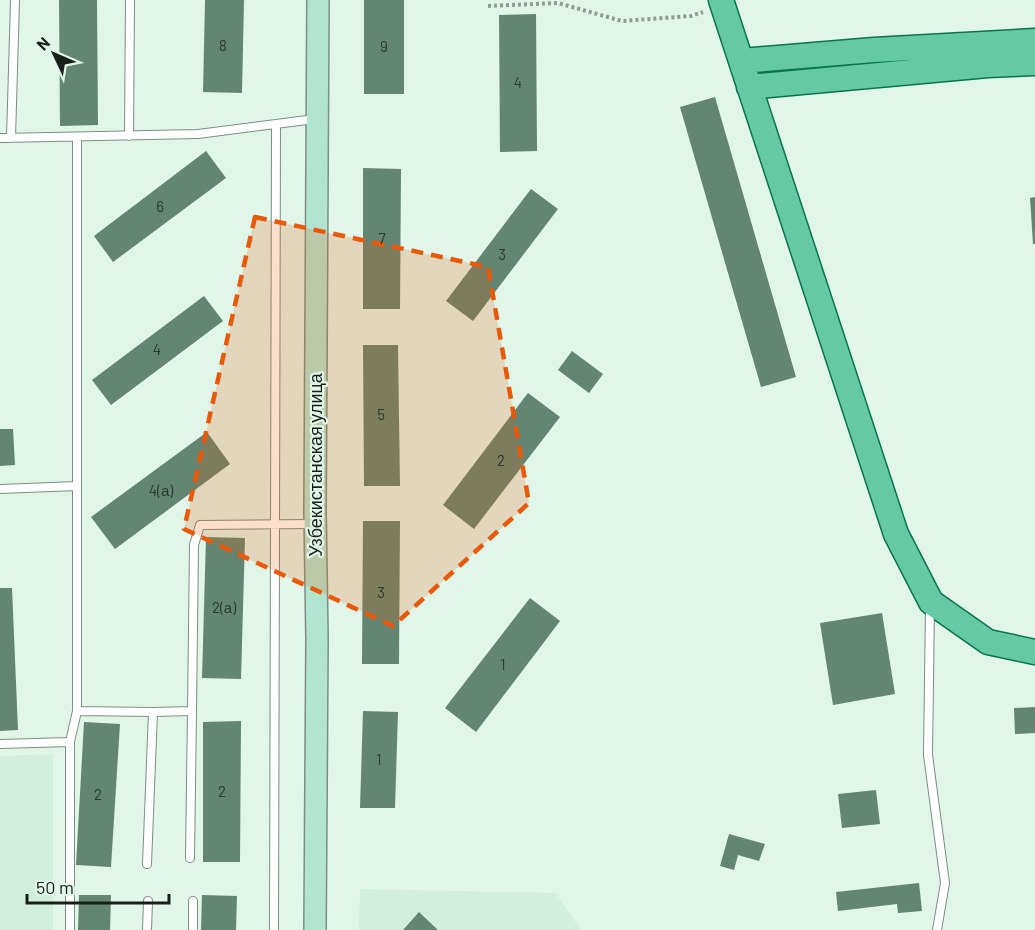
<svg xmlns="http://www.w3.org/2000/svg" width="1035" height="930" viewBox="0 0 1035 930" font-family="Barlow,sans-serif">
<style>
.built{fill:#d3eedd}
.building{fill:#638571}
.lines{fill:none;stroke-linecap:round;stroke-linejoin:round}
.lane-casing{stroke:#7d8e84;stroke-width:10}
.secondary-casing{stroke:#7d8e84;stroke-width:24}
.primary-casing{stroke:#08754d;stroke-width:27}
.path{stroke:#8e9c93;stroke-width:4;stroke-dasharray:3 3;stroke-linecap:butt}
.lane{stroke:#fff;stroke-width:8}
.secondary{stroke:#b2e4d2;stroke-width:21}
.primary{stroke:#66c8a4;stroke-width:24}
.marked{fill:#e8590c;fill-opacity:0.2;stroke:#e8590c;stroke-width:4.5;stroke-dasharray:12 8;stroke-linejoin:round}
.labels{text-anchor:middle;stroke-width:4.5;stroke-linejoin:round;paint-order:stroke}
.number-label{font-size:15px;fill:#2b3830}
.street-label{font-size:18px;fill:#181f1b;stroke:#e2f5e9}
</style>
<rect width="100%" height="100%" fill="#e2f5e9"/>
<path class="built" d="M53 754V930H0V756Z
M360 889 556 893 581 930H359Z"/>
<path class="building" d="M59 0H97L98 125 60 126Z
M205 0H244L242 93 203 92Z
M364 0H404V94H364Z
M536 14 537 151 500 152 499 15Z
M715 97 796 377 761 387 680 107Z
M206 151 226 178 113 262 94 236Z
M363 168 401 169 400 309H363Z
M531 189 558 209 473 321 446 301Z
M1035 197V244H1033L1030 198Z
M204 296 223 321 111 405 92 380Z
M363 345H398L400 486H364Z
M572 351 603 374 589 393 558 370Z
M528 393 560 417 474 529 443 505Z
M0 429H13L15 465 0 466Z
M207 432 230 464 115 549 91 517Z
M363 521H400L399 664H362Z
M206 537 245 538 241 679 202 678Z
M0 588H12L18 730 0 731Z
M530 598 560 621 476 732 445 708Z
M882 613 895 694 833 705 820 623Z
M1035 707V733L1015 734 1014 708Z
M363 711 398 712 395 808H360Z
M241 721 240 862H203V722Z
M84 722 120 724 111 867 76 865Z
M876 790 880 824 842 828 838 794Z
M729 834 765 844 759 861 738 855 734 870 720 866Z
M919 883 922 911 898 913 897 904 838 911 836 892Z
M79 895H111L110 930H78Z
M202 895 237 896 236 930H201Z
M419 912 438 930H403Z"/>
<g class="lines">
<g class="lane-casing">
<path id="lane" d="M129 136 130 0
M0 138 198 134 315 119
M11 138 15 1
M0 489 77 486
M930 606 928 755 945 883 937 930
M77 711 153 712 192 711 194 545 200 525 313 524
M0 744 70 742 77 711V137
M190 858 192 711
M147 864 153 712
M193 901V930
M70 930V742
M147 930 148 901
M274 930 276 124"/>
</g>
<g class="secondary-casing">
<path id="secondary" d="M315 930 317 639 315 511 318 0"/>
</g>
<g class="primary-casing">
<path id="primary" d="M721 0 896 534 931 602 988 642 1035 652
M741 61 874 50 1035 41
M749 87 988 65 1035 63"/>
</g>
<path class="path" d="M488 6 558 3 622 21 691 16 703 12"/>
<use href="#lane" class="lane"/>
<use href="#secondary" class="secondary"/>
<use href="#primary" class="primary"/>
</g>
<path class="marked" d="M255 217 488 267 529 503 393 626 184 529Z"/>
<g class="labels">
<g class="number-label">
<text x="223" y="51">8</text>
<text x="384" y="52">9</text>
<text x="518" y="88">4</text>
<text x="160" y="212">6</text>
<text x="382" y="244">7</text>
<text x="502" y="260">3</text>
<text x="157" y="355">4</text>
<text x="381" y="420">5</text>
<text x="501" y="466">2</text>
<text x="161" y="496">4(а)</text>
<text x="381" y="598">3</text>
<text x="224" y="613">2(а)</text>
<text x="503" y="670">1</text>
<text x="379" y="765">1</text>
<text x="222" y="797">2</text>
<text x="98" y="800">2</text>
</g>
<g class="street-label">
<text transform="translate(316 465) rotate(-90)" y="6">Узбекистанская улица</text>
</g>
</g>
<g transform="translate(54 54) rotate(314)" stroke="#e2f5e9" stroke-width="4.5" paint-order="stroke">
<path d="M0-4.5L10 22L0 15L-10 22Z" fill="#181f1b"/>
<text y="-9" font-size="16" font-weight="bold" text-anchor="middle" fill="#181f1b">N</text>
</g>
<path d="M27 894v9h142v-9" fill="none" stroke="#181f1b" stroke-width="3"/>
<text x="36" y="894" font-size="18" fill="#181f1b" stroke="#e2f5e9" stroke-width="4.5" paint-order="stroke">50 m</text>
</svg>
